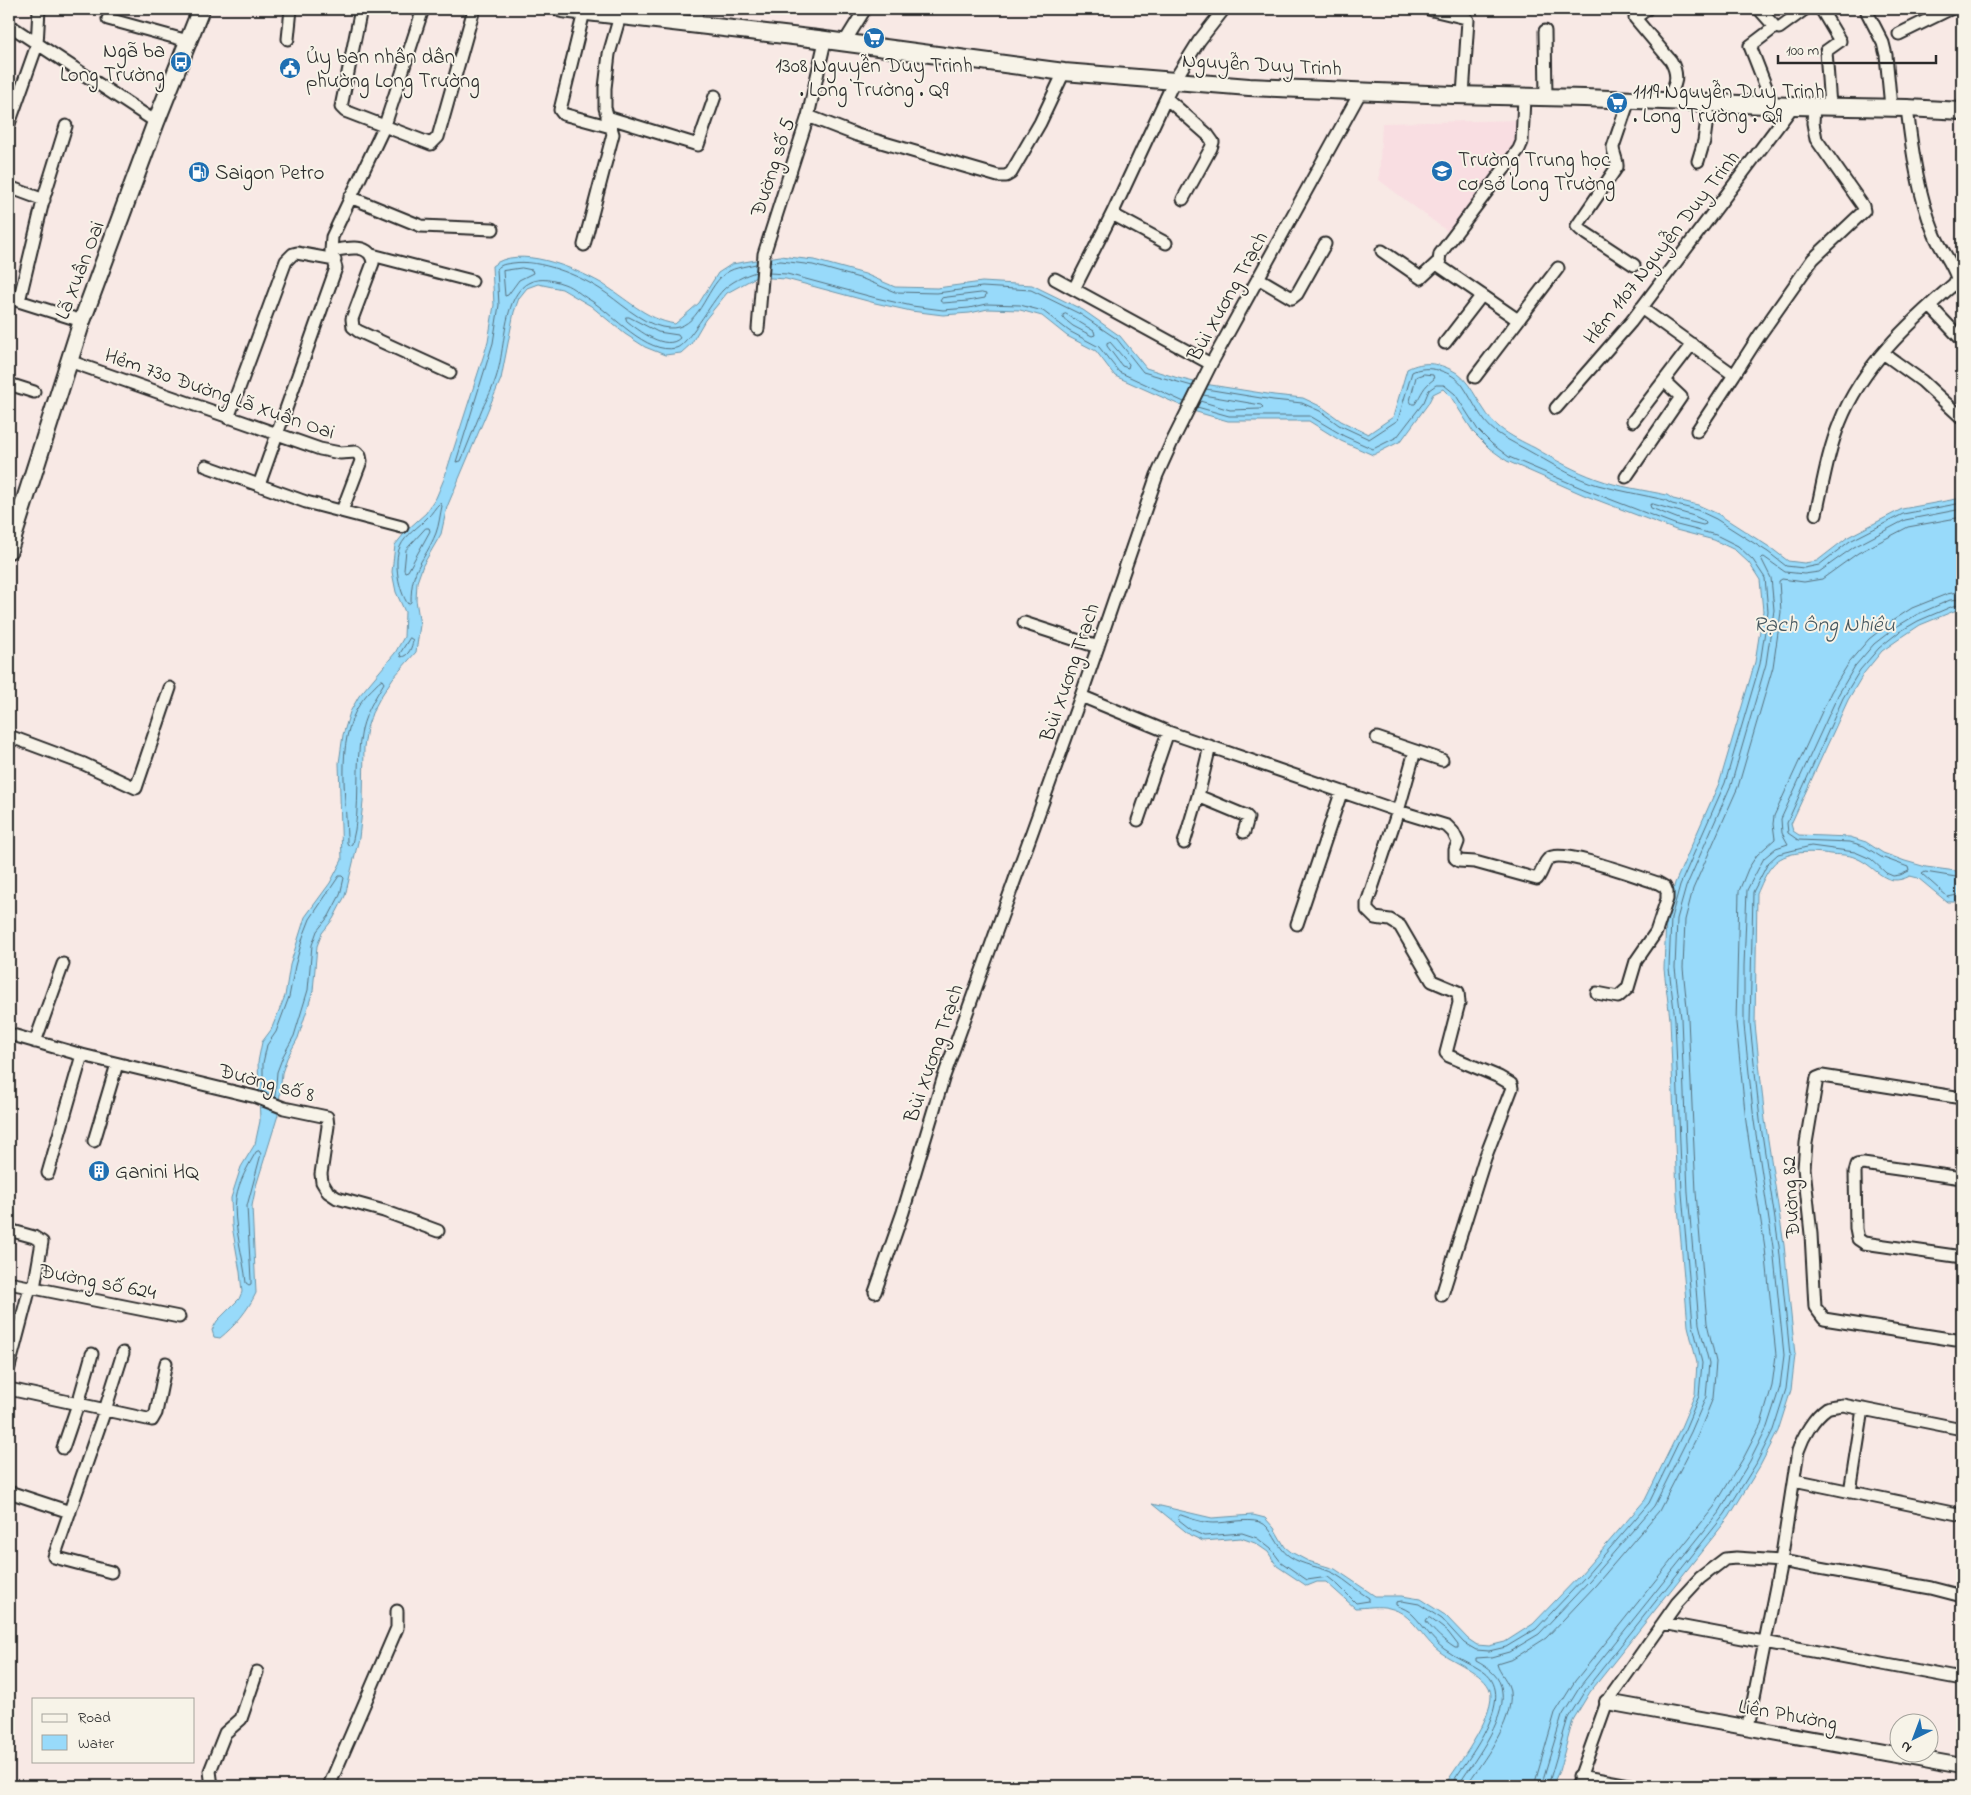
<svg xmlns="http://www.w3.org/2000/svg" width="1971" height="1795" viewBox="0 0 1971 1795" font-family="'Indie Flower',sans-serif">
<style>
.built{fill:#f9dee2}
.water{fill:#98dafa;stroke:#6c94a7}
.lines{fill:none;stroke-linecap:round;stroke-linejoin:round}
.shore{stroke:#57717e;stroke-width:1}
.minor-casing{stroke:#2b2b2b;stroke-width:15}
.tertiary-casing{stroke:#2b2b2b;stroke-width:18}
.secondary-casing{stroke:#2b2b2b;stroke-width:20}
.minor{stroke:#f7f3e8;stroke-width:11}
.tertiary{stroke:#f7f3e8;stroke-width:14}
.secondary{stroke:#f7f3e8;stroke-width:16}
.labels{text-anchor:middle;stroke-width:4;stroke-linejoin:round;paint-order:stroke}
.poi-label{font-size:21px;fill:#2b2b2b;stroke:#f7f3e8;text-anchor:start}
.street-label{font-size:21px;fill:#2b2b2b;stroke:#f7f3e8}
.water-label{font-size:22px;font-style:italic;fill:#46575f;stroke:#f7f3e8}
</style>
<rect width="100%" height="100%" fill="#f8e9e5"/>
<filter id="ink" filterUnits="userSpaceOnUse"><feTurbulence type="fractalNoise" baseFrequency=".02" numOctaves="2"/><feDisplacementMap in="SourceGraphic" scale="10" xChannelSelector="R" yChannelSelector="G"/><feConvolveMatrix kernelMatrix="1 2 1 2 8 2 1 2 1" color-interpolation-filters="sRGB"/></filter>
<g filter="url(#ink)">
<path class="built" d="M1519 120 1517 154 1456 238 1379 180 1382 123Z"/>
<path class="water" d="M780 256 814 260 865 274 895 287 937 288 982 282 1032 285 1083 310 1120 336 1146 368 1178 378 1198 383 1274 395 1303 398 1322 407 1341 421 1368 434 1393 417 1407 369C1424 360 1441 363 1457 373 1474 385 1481 413 1499 427 1510 436 1523 442 1535 448 1555 460 1575 471 1597 479 1619 487 1644 490 1667 495L1673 499 1698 505 1718 514 1771 548 1788 561 1804 563 1817 561 1848 537 1902 509 1962 498V610L1954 611 1920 625 1902 637 1882 651 1864 673 1848 700 1791 824 1793 831 1799 835 1850 837 1866 842 1883 853 1905 861 1926 867 1956 871 1962 874V898L1954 902H1947L1918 878 1910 876C1884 889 1878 867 1856 858 1848 854 1838 855 1830 854 1812 851 1784 850 1772 866 1765 874 1761 885 1757 894L1755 1024 1765 1120 1784 1245 1795 1355 1791 1390 1778 1431 1760 1466 1729 1517 1590 1692 1573 1720 1559 1771 1552 1786H1444C1458 1765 1492 1720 1491 1695 1490 1675 1455 1663 1440 1652 1422 1639 1413 1613 1389 1608 1379 1605 1365 1608 1355 1608L1326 1582H1317L1307 1586 1277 1566 1268 1552 1255 1543 1241 1538 1203 1541 1190 1535 1152 1504 1212 1518 1253 1515 1265 1518 1274 1528 1285 1547 1291 1552 1308 1561 1335 1569 1375 1596H1402L1420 1599 1445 1615 1468 1639 1477 1645 1489 1646 1505 1642 1533 1624 1581 1574 1645 1500 1681 1427 1695 1394 1697 1363 1688 1326 1677 1194 1670 1019 1664 969 1666 917 1675 883 1720 781 1755 662 1763 611 1760 580 1749 563 1735 550 1714 540 1676 530 1584 495 1507 461 1489 448 1474 433 1451 397 1443 389 1433 394 1428 404 1401 441 1373 455 1341 441 1309 421H1228L1193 411 1115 376 1096 351 1067 336 1042 316 1020 310 988 309 970 313 943 315 911 311 875 303 786 279 756 277 727 293 705 320 691 344 681 353 665 355 645 347 625 334 591 306 562 289 538 284 527 288 519 298 514 312 501 379 447 507 441 534 423 565 417 582 416 600 420 625 416 652 393 678 380 698 372 713 367 728 364 747 363 802 359 838 345 896 333 919 322 933 317 946 313 991 298 1038 287 1058 282 1073 278 1115 256 1186 252 1206 256 1293C248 1310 235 1326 220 1338L214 1337 212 1330 217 1321 239 1299 242 1292 240 1272 232 1226 231 1198 241 1167 255 1144 260 1121 258 1062 262 1042 271 1030 285 996 290 965 305 917 330 883 342 860 339 763 343 735 350 712 359 696 395 653 404 637 405 612 396 592 392 572 395 545 407 530 426 513 436 498 444 479 488 342 494 305 492 266C518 244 574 268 601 283 626 298 645 319 675 324L699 303 718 273 732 264Z"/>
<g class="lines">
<path class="shore" d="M770 262 781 261 813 265 863 279 895 292 937 293 982 287 1031 290 1080 314 1117 339 1143 372 1192 386
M522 268 532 270 533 273 519 280 508 295 505 296 503 271Z
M756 272C745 275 731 282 723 290 712 301 687 346 676 348 646 355 613 314 590 300 581 295 573 287 564 284 499 260 509 340 496 378 493 388 487 399 482 409 475 426 468 444 461 461L456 462 493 343 499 305 497 269C501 264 506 264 513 263 539 259 578 275 600 289 619 301 639 322 662 327 697 335 703 295 721 277 731 267 744 267 756 264
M769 273 787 274 876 298 912 306 943 310 969 308 987 304 1020 305 1043 311 1069 331 1099 347 1119 372 1184 402
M982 293 986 294 985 298 968 301 943 303 940 301 942 298Z
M1066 314 1094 331 1095 335 1092 336 1073 326 1063 318V315Z
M626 317H629L658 332 678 335 680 338C666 352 638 330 627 321Z
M1110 342 1129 364 1128 368 1122 366 1107 346V343Z
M1424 374 1433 375 1434 379C1422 388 1423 392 1415 404H1412L1410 401 1416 377Z
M1206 389 1273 400 1302 403 1320 411 1339 425 1369 439 1398 420 1412 372C1427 364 1453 371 1463 386 1474 402 1480 420 1496 432 1508 441 1523 447 1536 455 1556 466 1576 479 1598 485 1620 491 1643 495 1665 500L1672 504 1697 510 1716 519 1768 552 1786 566 1804 568 1819 565 1850 541 1903 514 1962 503
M1200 401 1230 410 1260 409 1263 407 1261 405 1203 395
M1197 407 1229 416H1310L1344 436 1373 449 1397 437 1424 402 1429 390 1436 385H1444L1455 394 1478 430 1492 444 1509 457 1586 490 1677 525 1716 535 1738 546 1753 560 1765 578 1768 611 1760 664 1725 783 1680 885 1671 918 1669 968 1675 1019 1682 1193 1693 1325 1702 1363 1699 1396 1685 1429 1649 1503 1585 1577 1536 1629 1506 1647 1489 1651 1476 1650 1464 1643 1442 1619 1419 1604 1402 1601 1396 1602V1605C1402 1608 1409 1610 1413 1615 1424 1626 1431 1639 1444 1649 1456 1658 1471 1663 1484 1672 1519 1698 1466 1761 1450 1786
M440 503 442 506C440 515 439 525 436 533 424 563 411 566 411 602L408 604C399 592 393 561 400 547 405 535 419 527 427 518 432 514 435 507 440 503Z
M1653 504 1694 516 1705 521 1706 524 1703 525 1679 519 1651 508 1650 505Z
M426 528H429L430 531 408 571 405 572 404 570 406 550Z
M410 638 413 640C412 647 409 656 401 657L400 654Z
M382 680 384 683C375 698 366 712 362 729 354 767 362 807 352 844L349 846 347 843C347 795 332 733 368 693 373 689 377 683 382 680Z
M1962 878 1925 872 1922 874 1948 897 1962 894
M263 1093V1063L267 1045 276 1032 289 997 295 966 303 937 310 919 339 876H342L344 878 340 895 329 916 317 931 312 945 308 990 294 1036 283 1056 277 1072 275 1097
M259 1151 261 1154 247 1206 251 1280V1284L249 1285 246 1283C244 1258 232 1222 236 1198 239 1181 248 1166 256 1152Z
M1181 1515C1192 1519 1203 1523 1214 1523 1228 1523 1246 1518 1260 1522 1272 1526 1277 1548 1289 1556 1303 1566 1320 1566 1335 1574 1347 1581 1357 1591 1369 1598V1601L1356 1603 1338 1585 1328 1577 1307 1580 1281 1562 1271 1549 1257 1538 1242 1533 1204 1536 1193 1531 1179 1520 1178 1517Z
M1430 1618 1448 1632 1458 1645V1648H1455C1444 1641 1434 1632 1426 1621L1427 1619Z
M1458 1786C1472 1763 1506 1721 1502 1692 1501 1677 1489 1668 1476 1661V1658L1491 1657 1509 1652 1539 1634 1589 1581 1654 1506 1691 1432 1706 1397 1709 1363 1699 1324 1688 1193 1681 1018 1675 968 1677 919 1686 887 1731 785 1766 664 1774 610 1771 578 1761 558 1764 557 1785 572 1804 574 1819 572 1854 547 1905 520 1962 509
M1466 1786C1482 1762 1514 1722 1510 1692 1509 1681 1499 1673 1497 1664L1513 1659 1546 1638 1595 1586 1659 1511 1698 1435 1713 1398 1716 1362 1707 1323 1696 1192 1688 1018 1683 968 1685 920 1693 889 1738 787 1773 667 1781 612 1779 581 1782 579 1804 582 1822 579 1858 553 1908 527 1962 517
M1534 1786 1555 1713 1575 1681 1714 1507 1744 1457 1761 1424 1772 1386 1776 1355 1765 1248 1746 1122 1736 1023 1739 891 1748 869 1757 855 1775 839 1773 824 1774 816 1831 692 1850 661 1869 639 1892 621 1912 608 1947 594 1962 591
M1541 1786 1562 1716 1581 1685 1720 1511 1750 1461 1767 1427 1780 1387 1784 1355 1773 1247 1754 1121 1744 1025V966L1747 890 1764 858 1776 848 1788 844 1782 833 1781 819 1838 695 1855 666 1874 644 1896 627 1916 615 1950 600 1962 599
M1548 1786 1568 1718 1586 1689 1725 1514 1756 1464 1773 1430 1786 1389 1790 1355 1779 1246 1760 1120 1750 1024 1753 892 1768 863 1778 854 1811 846 1855 852 1871 859 1886 873 1893 876 1900 875 1909 871 1908 867 1881 857 1864 846 1850 842 1798 840 1788 833 1787 823 1843 698 1860 670 1879 648 1899 632 1918 621 1953 606 1962 605"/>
<g class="minor-casing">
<path id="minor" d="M361 9 341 107 345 111 431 144 438 137 474 9
M696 9 697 25
M1428 9 1466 18 1468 20 1463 95
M1647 9 1635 18 1671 61C1680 77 1675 86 1667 101
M1759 9 1775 27 1779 28 1805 9
M1821 9 1840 41 1826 51 1830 106
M584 12 560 110 563 114 611 127
M1867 12 1883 43 1886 55 1891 107
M108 19 188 41
M9 25 156 122
M1545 31 1546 97
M1899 34 1950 9
M288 39 291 9
M844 43 865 9
M1166 98 1208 135 1213 142 1211 148 1183 199
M1629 100 1613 147C1613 155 1618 160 1617 167L1577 226 1581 230 1634 265
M1773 105 1750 46 1775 27
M808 116 857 135 998 176H1006L1011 173 1040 123 1064 72
M607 117 698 145 715 96
M9 124 37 45 39 9
M1698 161 1704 141 1709 103
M9 187 44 200
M350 197 421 226 493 229
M1112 214 1166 243
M584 245 613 134 605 108V88L609 54 620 16
M331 251C346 248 371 242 373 263L352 319 353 327 358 331 450 373
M1382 251 1421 278 1439 261
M372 255 472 281
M1258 278 1292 298 1297 294 1325 244
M1055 279 1211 364
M1074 289 1112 214 1174 81 1199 41 1224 9
M9 298 82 321
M19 301 44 197 66 126
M1930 306 1962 340
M1641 308 1734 375 1697 431
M1518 320 1441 267 1439 261 1440 254 1519 149 1522 142 1524 97
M758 329 764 254 808 116 825 41
M1445 343 1482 295
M1883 353 1922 381 1962 418
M69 361 320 449 340 453 356 452 360 456 361 461 342 511
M1734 375 1759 336 1813 259 1864 211 1863 206 1816 139 1813 123 1814 106
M1475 377 1558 268
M9 384 34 392
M1556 408 1631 322 1793 106
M228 418 286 261 293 254 297 253 335 260
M1633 421 1692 344
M206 466 306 502 402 527
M1626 477 1681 397 1664 381
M259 485 336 268 331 251 332 237 385 125 423 9
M1816 514C1823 483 1828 451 1840 422 1862 366 1910 322 1954 284L1957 278C1952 262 1940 249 1934 233 1918 194 1912 150 1907 108
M1024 623 1098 647
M1081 696 1168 732 1398 811 1367 903V910L1375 918 1390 920 1400 926 1432 981 1458 992 1459 1003 1446 1053 1449 1056 1499 1077 1511 1084 1512 1088 1485 1158 1442 1295
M9 736 84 764 136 788 170 688
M1377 738 1442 760
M1415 751 1398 811 1447 826 1453 832 1458 842 1455 850V858L1459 861 1475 862 1537 879C1543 872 1544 859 1552 857 1569 851 1638 877 1658 883L1665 887 1667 892V899L1656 932 1636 961 1628 988 1618 997 1597 993
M1198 796 1246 816 1248 818 1244 832
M1138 820 1168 732
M1184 843 1198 796 1210 746
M1297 924 1341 793
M9 1034 82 1055 256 1097 284 1108 327 1117 328 1126 321 1174 322 1182 328 1192 337 1198 384 1211 438 1231
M35 1042 63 964
M1962 1098 1822 1076 1817 1078 1806 1143 1804 1168 1811 1234 1815 1307 1824 1319 1962 1341
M94 1141 117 1064
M48 1173 82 1055
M1962 1178 1863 1164 1857 1165 1855 1172 1856 1229 1858 1239 1864 1243 1962 1257
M9 1230 34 1237 42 1242 34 1288
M9 1283 179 1317
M875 1292 903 1212 943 1079 1081 696 1157 475 1171 444 1211 364 1361 91
M9 1367 30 1287
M9 1389 152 1420 156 1413 166 1363
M63 1448 78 1404 92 1354
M1794 1480 1962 1515
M9 1492 70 1512
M1850 1492 1863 1409
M111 1572 54 1557 105 1410 123 1353
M1663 1623 1962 1679
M1748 1727 1781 1561 1798 1451C1803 1436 1814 1417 1827 1408 1832 1406 1838 1406 1843 1405L1962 1429
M1579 1776 1635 1786
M212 1786 210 1771 225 1733 241 1719 257 1672
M329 1786 397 1628V1611
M1577 1786 1607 1702 1677 1603 1700 1578 1725 1559 1736 1558 1781 1561 1931 1588 1962 1596"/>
</g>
<g class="tertiary-casing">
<path id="tertiary" d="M1607 1702 1962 1766"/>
</g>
<g class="secondary-casing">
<path id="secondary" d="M562 9 818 39 1064 72 1249 87 1453 95 1584 98 1793 106 1907 108 1962 111
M9 550 82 321 156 122 201 9"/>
</g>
<use href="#minor" class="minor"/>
<use href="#tertiary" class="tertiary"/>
<use href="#secondary" class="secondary"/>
</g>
</g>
<defs>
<g id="supermarket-disc" transform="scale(1.125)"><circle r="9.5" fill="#1f6fb2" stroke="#f7f3e8"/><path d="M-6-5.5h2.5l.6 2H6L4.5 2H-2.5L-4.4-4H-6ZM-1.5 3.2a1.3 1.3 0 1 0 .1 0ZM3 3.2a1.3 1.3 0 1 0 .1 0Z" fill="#fff"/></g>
<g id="bus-disc" transform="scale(1.125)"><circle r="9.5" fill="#1f6fb2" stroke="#f7f3e8"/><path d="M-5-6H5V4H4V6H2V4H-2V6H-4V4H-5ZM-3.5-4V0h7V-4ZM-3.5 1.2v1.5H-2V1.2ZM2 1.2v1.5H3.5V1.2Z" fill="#fff"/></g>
<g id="civic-disc" transform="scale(1.125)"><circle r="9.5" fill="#1f6fb2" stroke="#f7f3e8"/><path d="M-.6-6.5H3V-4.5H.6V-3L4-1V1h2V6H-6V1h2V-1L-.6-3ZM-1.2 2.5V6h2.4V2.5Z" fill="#fff"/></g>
<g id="school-disc" transform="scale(1.125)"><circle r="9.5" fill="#1f6fb2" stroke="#f7f3e8"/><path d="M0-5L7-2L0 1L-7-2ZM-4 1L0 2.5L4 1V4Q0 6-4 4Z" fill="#fff"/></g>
<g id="fuel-disc" transform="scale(1.125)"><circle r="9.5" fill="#1f6fb2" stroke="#f7f3e8"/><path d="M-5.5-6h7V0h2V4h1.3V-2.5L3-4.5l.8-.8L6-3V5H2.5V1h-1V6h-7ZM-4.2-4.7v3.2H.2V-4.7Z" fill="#fff"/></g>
<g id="building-disc" transform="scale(1.125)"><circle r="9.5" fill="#1f6fb2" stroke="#f7f3e8"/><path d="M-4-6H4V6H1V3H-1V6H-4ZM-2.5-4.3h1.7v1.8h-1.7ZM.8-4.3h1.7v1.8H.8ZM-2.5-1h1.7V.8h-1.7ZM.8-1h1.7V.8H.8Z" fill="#fff"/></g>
</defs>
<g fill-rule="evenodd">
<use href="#supermarket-disc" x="874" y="38"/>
<use href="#bus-disc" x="181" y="62"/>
<use href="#civic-disc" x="290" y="68"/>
<use href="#supermarket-disc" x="1617" y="103"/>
<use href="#school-disc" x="1442" y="171"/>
<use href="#fuel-disc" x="199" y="172"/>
<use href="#building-disc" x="99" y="1171"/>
</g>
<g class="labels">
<g class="poi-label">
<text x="165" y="57" text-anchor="end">Ngã ba<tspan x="165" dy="24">Long Trường</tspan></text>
<text x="306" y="63">Ủy ban nhân dân<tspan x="306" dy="24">phường Long Trường</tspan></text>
<text x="874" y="72" text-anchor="middle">1308 Nguyễn Duy Trinh<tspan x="874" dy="24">. Long Trường . Q9</tspan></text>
<text x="1633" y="98">1119 Nguyễn Duy Trinh<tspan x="1633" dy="24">. Long Trường . Q9</tspan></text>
<text x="1458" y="166">Trường Trung học<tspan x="1458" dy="24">cơ sở Long Trường</tspan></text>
<text x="215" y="179">Saigon Petro</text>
<text x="115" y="1178">Ganini HQ</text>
</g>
<g class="street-label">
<text transform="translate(1262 64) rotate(3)" y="7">Nguyễn Duy Trinh</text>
<text transform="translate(772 167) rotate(-72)" y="7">Đường số 5</text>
<text transform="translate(1661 247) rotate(-52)" y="7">Hẻm 1107 Nguyễn Duy Trinh</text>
<text transform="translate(79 270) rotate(-69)" y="7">Lã Xuân Oai</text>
<text transform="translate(1227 296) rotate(-61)" y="7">Bùi Xương Trạch</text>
<text transform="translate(220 393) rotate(19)" y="7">Hẻm 730 Đường Lã Xuân Oai</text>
<text transform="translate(1069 672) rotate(-71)" y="7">Bùi Xương Trạch</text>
<text transform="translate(933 1053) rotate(-71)" y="7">Bùi Xương Trạch</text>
<text transform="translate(267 1082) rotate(15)" y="7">Đường số 8</text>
<text transform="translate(1790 1197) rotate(-93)" y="7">Đường 82</text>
<text transform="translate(98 1281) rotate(11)" y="7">Đường số 624</text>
<text transform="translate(1788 1714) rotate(10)" y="7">Liên Phường</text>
</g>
<g class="water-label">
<text x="1824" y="631">Rạch Ông Nhiêu</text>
</g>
</g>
<rect width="1971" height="1795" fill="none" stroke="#f7f3e8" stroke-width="30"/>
<rect x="15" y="15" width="1941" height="1765" fill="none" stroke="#2b2b2b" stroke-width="2" filter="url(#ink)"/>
<rect x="32" y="1698" width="162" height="65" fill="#f7f3e8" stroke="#a5a39c"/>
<rect x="42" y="1714" width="25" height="8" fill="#f7f3e8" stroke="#a5a39c"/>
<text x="78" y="1722" font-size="15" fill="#2b2b2b">Road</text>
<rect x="42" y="1735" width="25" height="15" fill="#98dafa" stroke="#a5a39c"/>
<text x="78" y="1748" font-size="15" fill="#2b2b2b">Water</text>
<g transform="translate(1914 1738) rotate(222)"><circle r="24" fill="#f7f3e8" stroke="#a5a39c"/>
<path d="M0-4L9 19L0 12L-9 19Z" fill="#1f6fb2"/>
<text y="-8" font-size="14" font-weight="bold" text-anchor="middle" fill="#2b2b2b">N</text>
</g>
<path d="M1778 55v8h158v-8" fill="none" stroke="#2b2b2b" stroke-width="2.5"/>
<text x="1786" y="55" font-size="15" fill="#2b2b2b" stroke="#f7f3e8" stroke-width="4" paint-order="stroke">100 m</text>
</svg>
